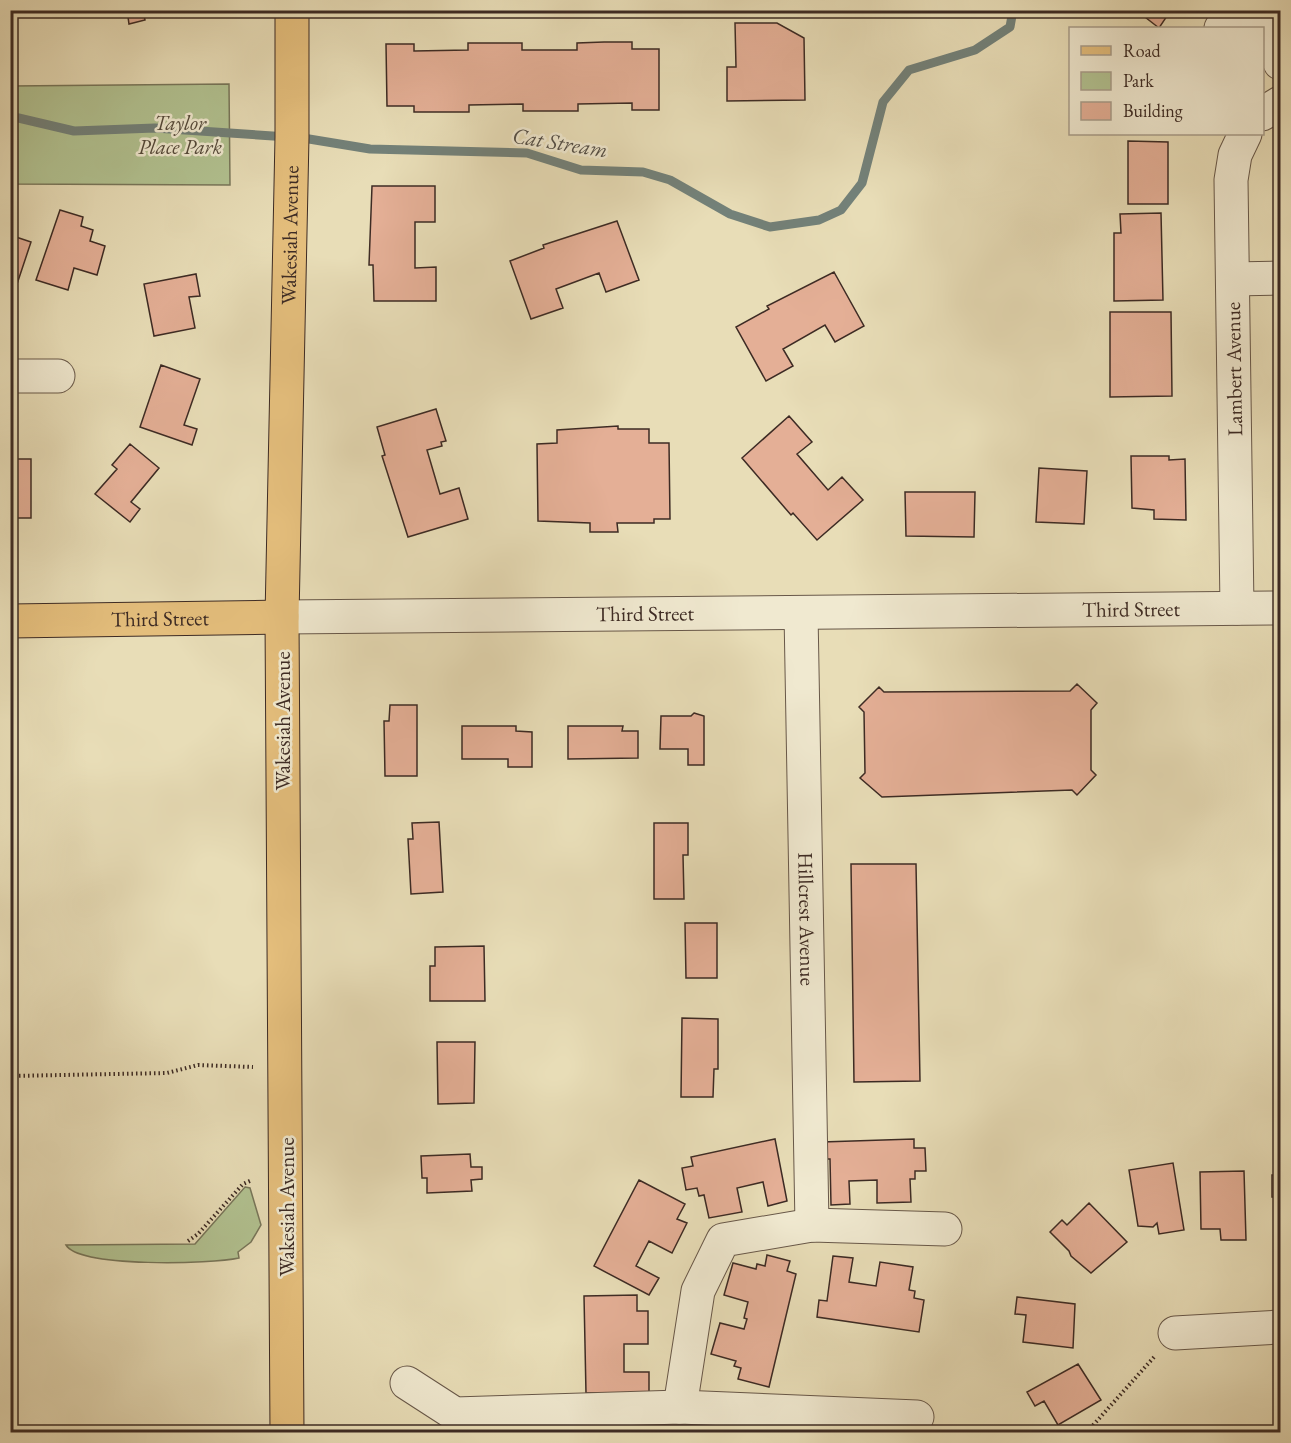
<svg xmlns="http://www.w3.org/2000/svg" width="1291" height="1443" viewBox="0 0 1291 1443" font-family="'EB Garamond',serif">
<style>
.green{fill:#b2c291;stroke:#78765a;stroke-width:1.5}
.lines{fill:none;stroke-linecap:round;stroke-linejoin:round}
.stream{stroke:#738179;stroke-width:9}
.building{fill:#e4af96;stroke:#3d2b24;stroke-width:1.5}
.minor-casing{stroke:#685849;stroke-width:35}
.major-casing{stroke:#3d2b24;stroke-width:35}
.path{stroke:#3d2b24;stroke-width:4;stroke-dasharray:1.5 3;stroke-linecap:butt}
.minor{stroke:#f0e9d0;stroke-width:33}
.major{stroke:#e4be7c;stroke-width:33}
.labels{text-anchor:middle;stroke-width:5;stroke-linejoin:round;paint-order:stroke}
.park-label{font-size:21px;font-style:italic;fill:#54493a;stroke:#f0e9d0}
.street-label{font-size:21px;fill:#3d2b24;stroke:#f0e9d0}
.water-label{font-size:22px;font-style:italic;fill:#544f47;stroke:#f0e9d0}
</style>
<rect width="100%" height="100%" fill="#e8ddb7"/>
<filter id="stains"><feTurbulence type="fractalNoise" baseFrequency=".00333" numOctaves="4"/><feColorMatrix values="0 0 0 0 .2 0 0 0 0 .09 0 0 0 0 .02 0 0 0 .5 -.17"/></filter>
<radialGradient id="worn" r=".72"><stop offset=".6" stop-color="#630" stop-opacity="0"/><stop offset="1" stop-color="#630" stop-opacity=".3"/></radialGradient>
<path class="green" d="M229 84 230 185 11 184V86Z
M245 1187 250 1188 261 1225 251 1242 238 1252 239 1258C212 1264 80 1268 66 1245L195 1244Z"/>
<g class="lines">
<path class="stream" d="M10 116 74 131 155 128 303 138 370 149 527 153 581 170 643 172 670 180 730 214 770 227 819 220 841 210 862 183 883 102 909 70 975 50 1010 27 1013 10"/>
</g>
<path class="building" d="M127 10H143L145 20 129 24Z
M1136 10H1171L1159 28Z
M735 23H777L804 38 805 100 727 101V67H736Z
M604 42H632V49H659V110H632V103L578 104V111H523V104L469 105V112H414V106H387L386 44H414V51L468 50V43H522V50H577V43Z
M1128 141 1168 142V204H1128Z
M372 186H435V222H415V268L436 267V301H374L373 265H369Z
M60 210 83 217 81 226 93 230 90 241 105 246 97 275 74 268 68 290 36 280Z
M1161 213 1163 300 1114 301V233H1121L1120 214Z
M617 221 639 280 606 292 599 273 556 289 563 308 531 319 510 261 544 248 543 245Z
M10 235 31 242 17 284 10 282Z
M834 272 864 326 835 342 825 325 783 349 793 366 766 381 736 327 769 309 767 306Z
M196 274 200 296 189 297 195 328 154 336 144 284Z
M1110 312H1171L1172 396 1110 397Z
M161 365 200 379 184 425 197 429 192 445 140 427Z
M436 409 446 441 441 442 442 446 427 450 440 494 459 488 468 519 408 537 382 456 385 455 377 427Z
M789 416 812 442 797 454 828 490 842 477 863 500 817 540 793 513 791 515 742 458Z
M618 426V429H649V443H669L670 519H654V523H617L618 532H590V523L538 521 537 444 557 443V430Z
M130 444 159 468 131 502 140 509 130 522 95 494 117 469 112 465Z
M1131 456H1169V460L1185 459 1186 520 1154 519V510L1132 508Z
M10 459H31V518H10Z
M1039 468 1087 471 1084 524 1036 522Z
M905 492H975L974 537 906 536Z
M1077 684 1097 703 1091 710V770L1096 775 1077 795 1072 790 882 797 860 778 865 773 864 712 859 707 879 687 884 692 1070 691Z
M390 705H417V776H385L384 721H389Z
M694 713 704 716V765H688V749H660L661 716H691Z
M462 726H516V731L532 732V767H508V759H462Z
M568 726H623L622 731H638V758L568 759Z
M439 822 443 892 411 894 408 839H413L412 823Z
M654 823H688V855H683L684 899H654Z
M851 864H916L920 1081 854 1082Z
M685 923H717V978H686Z
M484 946 485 1001H430V966H435V947Z
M682 1018 718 1019V1069H714L713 1097H681Z
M437 1042H475L474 1103 438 1104Z
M775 1139 787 1201 768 1206 763 1182 737 1188 742 1212 709 1218 704 1195 699 1196 697 1188 686 1190 682 1168 693 1166 691 1157Z
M914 1139V1148H925L926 1171H915V1179H910L911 1202 877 1203V1180L849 1181 850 1204 831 1205 830 1159H822V1142Z
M470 1154 471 1167H482V1179L471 1180 472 1191 427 1193V1178H422L421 1156Z
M1173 1163 1184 1230 1159 1234 1157 1223 1153 1227 1138 1226 1129 1170Z
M1244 1171 1246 1240H1221L1220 1229H1201L1200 1172Z
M1272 1175H1280V1197H1272Z
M639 1180 685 1204 677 1219 687 1223 672 1253 649 1241 636 1266 659 1278 649 1295 594 1266Z
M1089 1203 1127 1242 1091 1273 1071 1256 1069 1251 1050 1232 1062 1220 1067 1225Z
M10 1223H16L17 1330H10Z
M767 1255 790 1261 787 1271 796 1274 769 1387 738 1379 741 1368 734 1366 736 1361 711 1354 720 1323 744 1329 747 1319 744 1318 748 1302 724 1295 733 1263 756 1269 757 1264 765 1266Z
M833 1256 853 1258 849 1282 876 1286 880 1262 913 1267 909 1290 915 1291 914 1298 924 1300 919 1332 817 1317 819 1300 827 1301Z
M637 1295V1311H648V1344H624V1372H649V1393H586L584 1296Z
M1017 1297 1075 1304 1073 1348 1023 1342 1026 1315 1015 1314Z
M1078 1364 1101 1400 1058 1425 1044 1401 1035 1406 1027 1392Z
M413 1427 439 1432H412Z"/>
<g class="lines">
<g class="minor-casing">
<g id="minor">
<path d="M1221 28 1244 22 1261 28"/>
<path d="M1262 30 1268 36 1280 63"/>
<path d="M1262 114 1280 103"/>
<path d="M1233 279 1280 278"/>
<path d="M10 376H58"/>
<path d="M1237 608 1231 180 1235 155 1245 134"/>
<path id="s1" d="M801 613 812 1225"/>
<path id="s2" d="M282 617 1280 608"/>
<path d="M1175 1333 1280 1327"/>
<path d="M407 1383 455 1414 680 1407 917 1417"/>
<path d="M680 1407 698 1291 723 1240 812 1225 945 1229"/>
</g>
</g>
<g class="major-casing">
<g id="major">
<path id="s3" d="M10 621 282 617"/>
<path id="s4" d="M287 1432 282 617 292 137V10"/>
</g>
</g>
<path class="path" d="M10 1076 167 1073 198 1065 253 1067
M188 1241 198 1234 243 1184 252 1180
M1087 1432 1155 1356"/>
<use href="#minor" class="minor"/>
<use href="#major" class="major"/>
</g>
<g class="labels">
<g class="park-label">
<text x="180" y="130">Taylor<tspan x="180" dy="24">Place Park</tspan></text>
</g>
<g class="street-label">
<text dy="7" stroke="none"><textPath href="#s4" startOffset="1197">Wakesiah Avenue</textPath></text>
<text transform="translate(1234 369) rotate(-91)" y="7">Lambert Avenue</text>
<text dy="7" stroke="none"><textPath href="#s2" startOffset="849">Third Street</textPath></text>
<text dy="7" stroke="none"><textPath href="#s2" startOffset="363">Third Street</textPath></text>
<text dy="7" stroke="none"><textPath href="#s3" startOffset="150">Third Street</textPath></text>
<text transform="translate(283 721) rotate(-90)" y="7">Wakesiah Avenue</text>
<text dy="7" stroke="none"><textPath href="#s1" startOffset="306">Hillcrest Avenue</textPath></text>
<text transform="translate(287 1207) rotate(-90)" y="7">Wakesiah Avenue</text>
</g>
<g class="water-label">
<text transform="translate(560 142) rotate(9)" y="8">Cat Stream</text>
</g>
</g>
<rect width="1291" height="1443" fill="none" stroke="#e8ddb7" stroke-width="36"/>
<rect x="12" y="12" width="1267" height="1419" fill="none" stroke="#3d2b24" stroke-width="3"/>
<rect x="18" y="18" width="1255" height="1407" fill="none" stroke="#3d2b24" stroke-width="1.5"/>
<rect x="1069" y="27" width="195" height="108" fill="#f0e9d0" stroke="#a89d8b" stroke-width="1.5"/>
<rect x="1081" y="46" width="30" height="9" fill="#e4be7c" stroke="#a89d8b" stroke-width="1.5"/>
<text x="1123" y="57" font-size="18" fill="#3d2b24">Road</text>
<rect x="1081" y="72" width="30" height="18" fill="#b2c291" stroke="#a89d8b" stroke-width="1.5"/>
<text x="1123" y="87" font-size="18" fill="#3d2b24">Park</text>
<rect x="1081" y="102" width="30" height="18" fill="#e4af96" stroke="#a89d8b" stroke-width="1.5"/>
<text x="1123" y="117" font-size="18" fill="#3d2b24">Building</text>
<rect width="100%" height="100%" filter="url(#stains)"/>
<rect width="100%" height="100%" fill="url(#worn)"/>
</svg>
